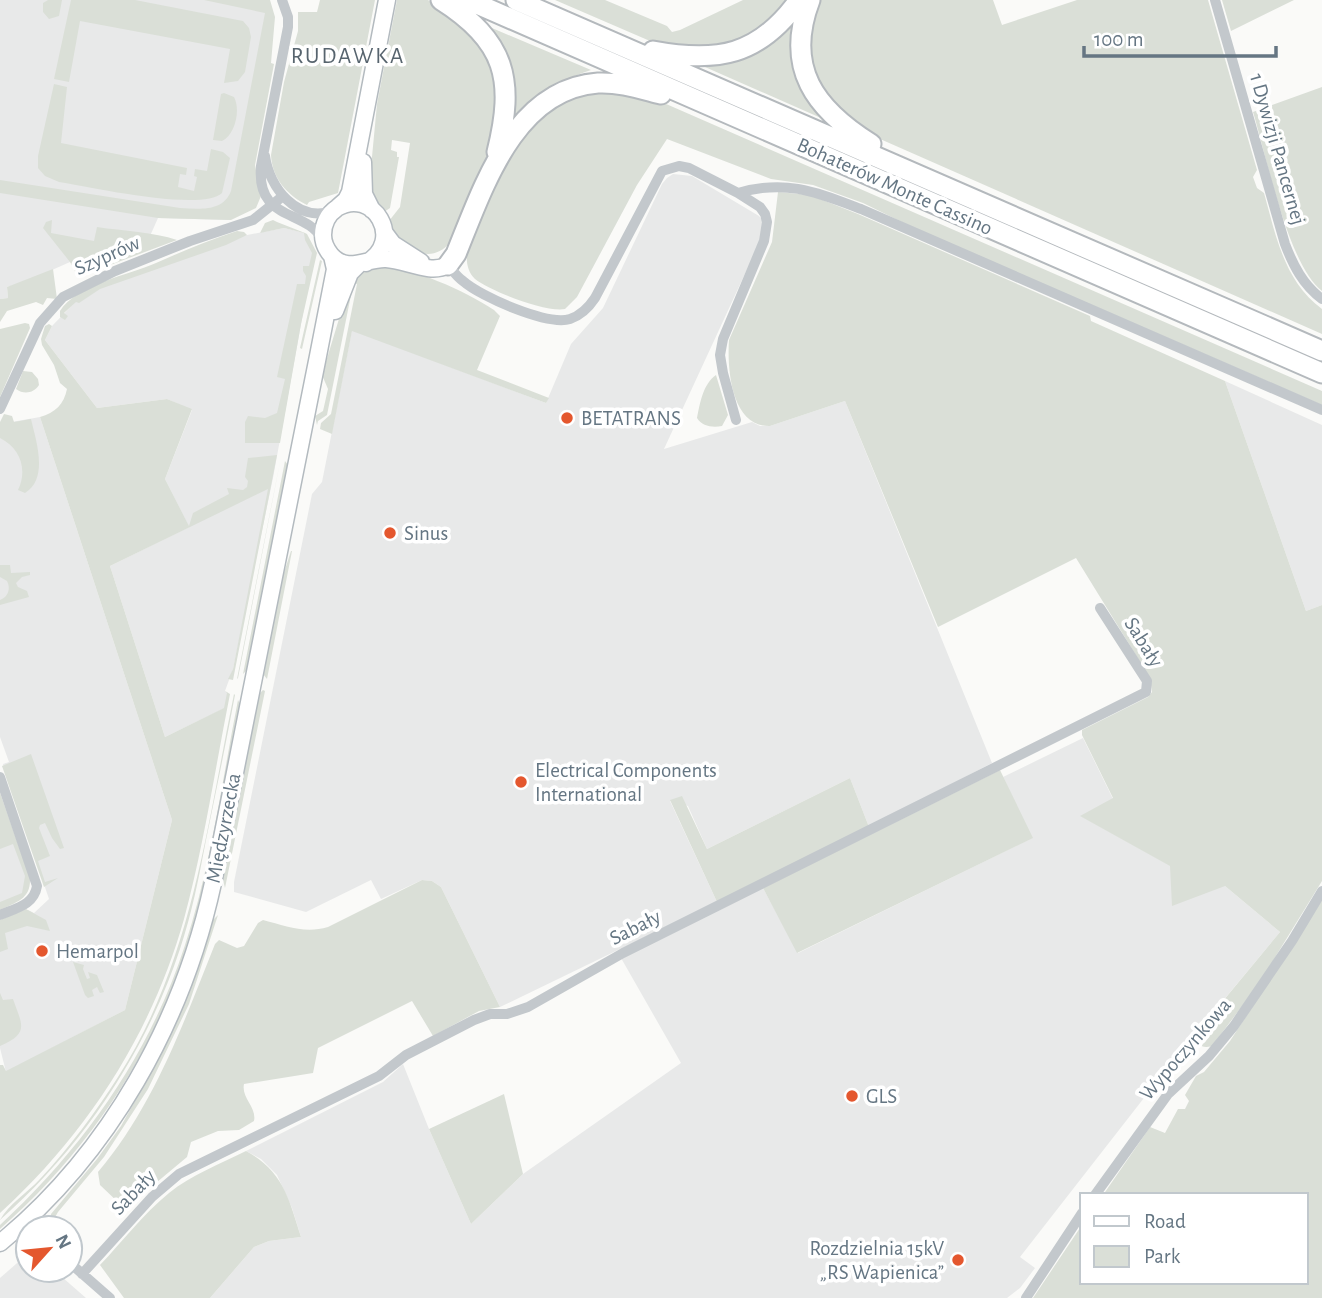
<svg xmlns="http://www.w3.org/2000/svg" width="1322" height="1298" viewBox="0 0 1322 1298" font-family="'Alegreya Sans',sans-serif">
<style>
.built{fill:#e8e9e9}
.green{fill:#dadfd7}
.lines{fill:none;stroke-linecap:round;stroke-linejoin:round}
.secondary-casing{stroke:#b3babf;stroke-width:19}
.motorway-casing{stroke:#b4b9bd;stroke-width:23}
.minor{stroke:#c3c8cc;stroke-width:10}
.secondary{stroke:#fff;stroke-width:16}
.motorway{stroke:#fff;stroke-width:19}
.poi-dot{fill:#e4572e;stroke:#fff;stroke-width:2.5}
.labels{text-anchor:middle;stroke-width:7;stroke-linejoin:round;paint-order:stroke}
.street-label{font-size:21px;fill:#657683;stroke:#fff}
.poi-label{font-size:21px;fill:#657683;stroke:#fff;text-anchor:start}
.neighbourhood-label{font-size:23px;letter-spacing:2px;fill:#57646e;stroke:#fff}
</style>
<rect width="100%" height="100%" fill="#fafaf8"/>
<path class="built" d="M0 0H250L271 5 231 220 158 218 150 236 79 258 25 282 7 287 8 298 0 299Z
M673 174 692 176 759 216 764 222 761 239 664 449 752 422 760 426H770L845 401 992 763 869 827 850 778 707 849 688 806 670 801 717 902 500 1007 441 887 432 881 422 880 381 899 371 880 306 912 234 892V882L312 494 322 482 352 330 546 403 571 344 603 308 662 184 667 178Z
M284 228 305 233 314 253 273 478 233 669 225 691 228 693 225 708 165 737 110 566 189 527 165 479 192 410 167 399 97 408 45 340 52 326 85 292 242 236Z
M1225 381 1322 425V605L1306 611Z
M40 417 172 820 125 1010 6 1072 0 1048V922L28 910 34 913 49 899 3 764 9 762 0 737V424Z
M1083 738 1113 799 1081 816 1171 866 1225 886 1280 932 1172 1062 1020 1257 1035 1268 1020 1288 1007 1298H210L254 1247 269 1241 301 1237 292 1208 277 1175 261 1159 246 1151 383 1082 403 1064 429 1129 471 1224 523 1174 681 1063 621 958 763 888 798 953 1032 838 1003 777Z
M0 793 29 875 28 890 0 907Z
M24 1257 28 1258V1270H54L86 1298H0V1278Z"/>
<path class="green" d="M48 0H62L59 16 49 19 43 12V3Z
M71 0H135L243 21 249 28 251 37 245 72 238 81 224 83 230 49 80 21 69 82 54 79Z
M204 0H270L275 17 271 63 274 64 255 165 261 196 256 208 231 220 158 218 0 193V180L180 208C200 209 223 212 231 191L265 13Z
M320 0H375L338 193 309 202 307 205C287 195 272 178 271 155L284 82 298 31V12H317Z
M397 0H428L469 31 490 58 498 85 491 146 450 242C431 268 396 247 389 221L400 207 410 143 392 140 391 150 397 152V157H399L390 208 384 212 373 199 370 178 377 104Z
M555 0H605L667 26 672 32 680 30 743 0H790L764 28 723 48 669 46 650 41Z
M817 0H993L1002 25 1077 0H1208L1257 170 1253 177 1257 188 1264 193C1276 236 1284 281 1322 309V334L871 135 837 111 813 71 809 35Z
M1222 0H1294L1231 31Z
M794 17 810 103 821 118 705 67 747 56Z
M492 28 591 70C551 84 536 92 510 126 520 88 512 60 492 28Z
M54 84 67 87 61 143 187 168 186 175 180 174 178 187 194 191 197 177 194 176 195 169 207 171 211 149 223 152 230 158 222 193C202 212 90 187 59 182L45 176 38 168V156Z
M1322 87V291C1288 265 1266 155 1253 112Z
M607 90 657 100 1322 391V405L912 227 863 203 813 185 771 179 667 139 637 185 577 297 565 309C547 313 490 291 475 279 468 272 466 263 467 253 487 207 511 125 559 102 573 95 592 93 607 90Z
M224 93 234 97C241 110 235 135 222 141L213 140 221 94Z
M778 192 810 195 858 214 1090 316 1091 321 1225 381 1306 611 1322 605V881L1258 985 1212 1046C1202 1049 1198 1045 1194 1036L1280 932 1225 886 1172 906 1170 866 1080 816 1113 798 1082 735V730L1148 697 1152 692 1150 678 1076 558 938 627 845 401 770 426C731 427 727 369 729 340L772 242Z
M52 220 51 233 94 241 97 227C123 231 154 232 177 240L78 277 70 262 43 228 46 222Z
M273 220 277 222 305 233 307 234 317 253 301 324 280 443H245V422L248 416 265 418 277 413 285 379 277 377 297 284H305L306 276 303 271V266H309L312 253 305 240 304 233 284 228 260 233 265 223Z
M237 231 244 232 247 235 226 245 100 289 79 303 76 302 64 313 68 316 65 320 60 317V311C76 285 128 275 156 263 183 251 209 240 237 231Z
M320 260 322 261 302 349 300 348Z
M378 265C413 268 464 290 494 310L500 316 477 370 549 398 546 403 352 331 332 434 320 429 321 423 331 414 357 284 351 282 361 272Z
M53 269 57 299 47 298 43 305 36 302 7 311 0 322V299L8 298 7 287Z
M348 289 352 290 327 415 318 421 317 425 315 416 323 411 328 389 322 375Z
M25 323 29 324 30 328 0 397V329Z
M49 324 52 326 45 340 97 408 167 399 192 409 165 479 189 526 193 513 229 494 227 488 243 490 247 487 248 481 245 477 248 458 277 455 233 680 228 679 233 669 268 489 110 566 165 737 224 708 227 693 225 691 230 694C215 769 204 845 184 919 152 1033 87 1134 0 1213V1065H3L6 1071 125 1010 172 820 40 417C55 413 64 404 67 389L60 383 54 365 42 345 41 339 45 326Z
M23 371 32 372 38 379 39 385C34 393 24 395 16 389Z
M716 375 728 415 722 426C712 428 702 426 697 418 700 403 703 384 716 375Z
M4 414 12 416 14 422 31 419C36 441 49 478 25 493L18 490C28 469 20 448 0 438V422Z
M281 457 238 678 237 679Z
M285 461 288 465 247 670 243 674Z
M291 551H292L267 679 263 674 280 585Z
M0 565H10L11 573 30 572V575L22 577 16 583 18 587 27 591 29 597 0 605V600C8 597 11 589 7 581L0 577Z
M263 690 265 691 225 888 222 876 259 694Z
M234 694 235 695C226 743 216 792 206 840 199 877 192 913 180 949 146 1052 82 1148 0 1220 8 1205 28 1192 40 1179 69 1148 95 1113 118 1077 192 962 207 825 234 694Z
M238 700 240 704C224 784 213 866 189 944 153 1054 87 1153 0 1229V1225C84 1147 150 1054 185 945 211 866 222 781 238 700Z
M31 754 64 848 60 849 52 838 45 823 40 825 39 828 50 856 38 861 45 882 58 878 44 887 2 766Z
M1000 770 1033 838 797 953 763 888Z
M850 778 869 827 717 902 670 800 682 796 707 849Z
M0 793 30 878C31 899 17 902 0 910V902L22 893 25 876 13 844 0 849Z
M422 880 432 881 441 887 500 1007 479 1011 433 1036 412 1001 318 1048 313 1073 244 1084C241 1098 257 1107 254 1121L239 1130 218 1131 191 1142 187 1157 132 1203 121 1205 100 1185 98 1172C154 1106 183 1024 215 944L219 940 237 948 244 946 258 923 263 920C286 926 305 934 328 927Z
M1322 900V1298H1033L1082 1225V1282H1306V1195H1103L1150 1127 1165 1133 1178 1109H1185L1189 1101 1185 1095 1196 1076 1204 1072 1230 1041Z
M26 909 46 920 50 931 27 926 5 933 8 949 0 952V920Z
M218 915 189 1004 148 1089 104 1157 58 1212 49 1228 51 1214 97 1159 121 1126 153 1069 184 1005 212 921Z
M73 962 84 965 83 969 87 979 90 978 88 972 97 975 104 992 100 993 97 987 92 990 94 996 88 998 85 995Z
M0 993 3 1000 13 999C22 1025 30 1033 0 1046Z
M504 1094 523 1174 471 1224 429 1129Z
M246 1151C283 1171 289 1199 301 1237L269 1241 254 1247 210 1298H124L100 1265C123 1241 143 1214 169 1193 191 1175 220 1164 246 1151Z"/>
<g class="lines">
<g class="secondary-casing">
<path id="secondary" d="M363 162 364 194 372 210
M338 207 346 200 350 192 387 0
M384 232 393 244 421 262
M366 263C406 241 373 186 337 208 328 214 323 224 323 235 323 242 326 249 331 255 348 274 366 258 386 259 406 260 430 275 448 265
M335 311 350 273 358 265
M0 1243C110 1153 183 1021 213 883L318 356 335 269 332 256"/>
</g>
<g class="motorway-casing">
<path id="motorway" d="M441 0C506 41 515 80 497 152
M468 0 1322 373
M516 0 1322 351
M810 0C784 68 815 109 871 144
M653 51C717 63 759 56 799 0
M448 265 456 254C483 188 514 89 598 83 620 82 641 89 661 94"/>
</g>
<path class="minor" d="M282 0 288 17V27L261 166C256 222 306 209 322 239
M1215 0 1285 244C1293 265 1303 285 1322 299
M265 156C269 187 297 223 332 211
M738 193C786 179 816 192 861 209L1322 410
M448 265C453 271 457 277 463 281 481 297 548 326 570 319 582 315 589 307 595 298L662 171 679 166 689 168 738 193 760 207 765 214 767 222 764 241 723 339 720 355 723 373 736 420
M0 409 40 323 63 297 115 271 190 241 253 220 283 196
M0 777 37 886C34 905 16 908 0 915
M1095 1195 1168 1094 1209 1056 1234 1026 1292 941 1322 891
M70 1263 110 1298
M82 1274 152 1197 179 1174 379 1076 406 1055 474 1020 490 1014H507L528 1007 623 953 1146 692 1147 681 1100 608
M1026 1298 1082 1213"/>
<use href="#secondary" class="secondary"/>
<use href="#motorway" class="motorway"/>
</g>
<g class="poi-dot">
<circle cx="567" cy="418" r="7"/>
<circle cx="390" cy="533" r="7"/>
<circle cx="521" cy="782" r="7"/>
<circle cx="42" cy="951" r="7"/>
<circle cx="852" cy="1096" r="7"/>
<circle cx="958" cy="1260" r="7"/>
</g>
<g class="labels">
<g class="street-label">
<text transform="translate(1278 149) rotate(74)" y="7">1 Dywizji Pancernej</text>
<text transform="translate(895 186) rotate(24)" y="7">Bohaterów Monte Cassino</text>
<text transform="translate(107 255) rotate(-24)" y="7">Szyprów</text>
<text transform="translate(1144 642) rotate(58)" y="7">Sabały</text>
<text transform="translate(223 828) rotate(-79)" y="7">Międzyrzecka</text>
<text transform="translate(635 927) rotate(-27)" y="7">Sabały</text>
<text transform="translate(1185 1049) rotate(-49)" y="7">Wypoczynkowa</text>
<text transform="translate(133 1192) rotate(-46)" y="7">Sabały</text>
</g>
<g class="poi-label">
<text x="581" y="425">BETATRANS</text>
<text x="404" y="540">Sinus</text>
<text x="535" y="777">Electrical Components<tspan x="535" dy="24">International</tspan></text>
<text x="56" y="958">Hemarpol</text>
<text x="866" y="1103">GLS</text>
<text x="944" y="1255" text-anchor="end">Rozdzielnia 15kV<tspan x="944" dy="24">„RS Wapienica”</tspan></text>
</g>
<g class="neighbourhood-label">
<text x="348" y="63">RUDAWKA</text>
</g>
</g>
<rect x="1080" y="1193" width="228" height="91" fill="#ffffff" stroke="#c1c8cd" stroke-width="2"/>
<rect x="1094" y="1216" width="35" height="10" fill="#ffffff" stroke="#c1c8cd" stroke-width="2"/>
<text x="1144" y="1228" font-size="21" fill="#657683">Road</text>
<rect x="1094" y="1246" width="35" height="21" fill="#dadfd7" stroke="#c1c8cd" stroke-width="2"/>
<text x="1144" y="1263" font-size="21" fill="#657683">Park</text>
<g transform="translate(49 1249) rotate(63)"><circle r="33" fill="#ffffff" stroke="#c1c8cd" stroke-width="2"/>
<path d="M0-5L12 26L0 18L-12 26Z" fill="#e4572e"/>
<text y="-10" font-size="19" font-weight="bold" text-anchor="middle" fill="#657683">N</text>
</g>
<path d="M1084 46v10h192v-10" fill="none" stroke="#657683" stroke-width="3.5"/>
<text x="1094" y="46" font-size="21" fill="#657683" stroke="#ffffff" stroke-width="5" paint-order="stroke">100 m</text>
</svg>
